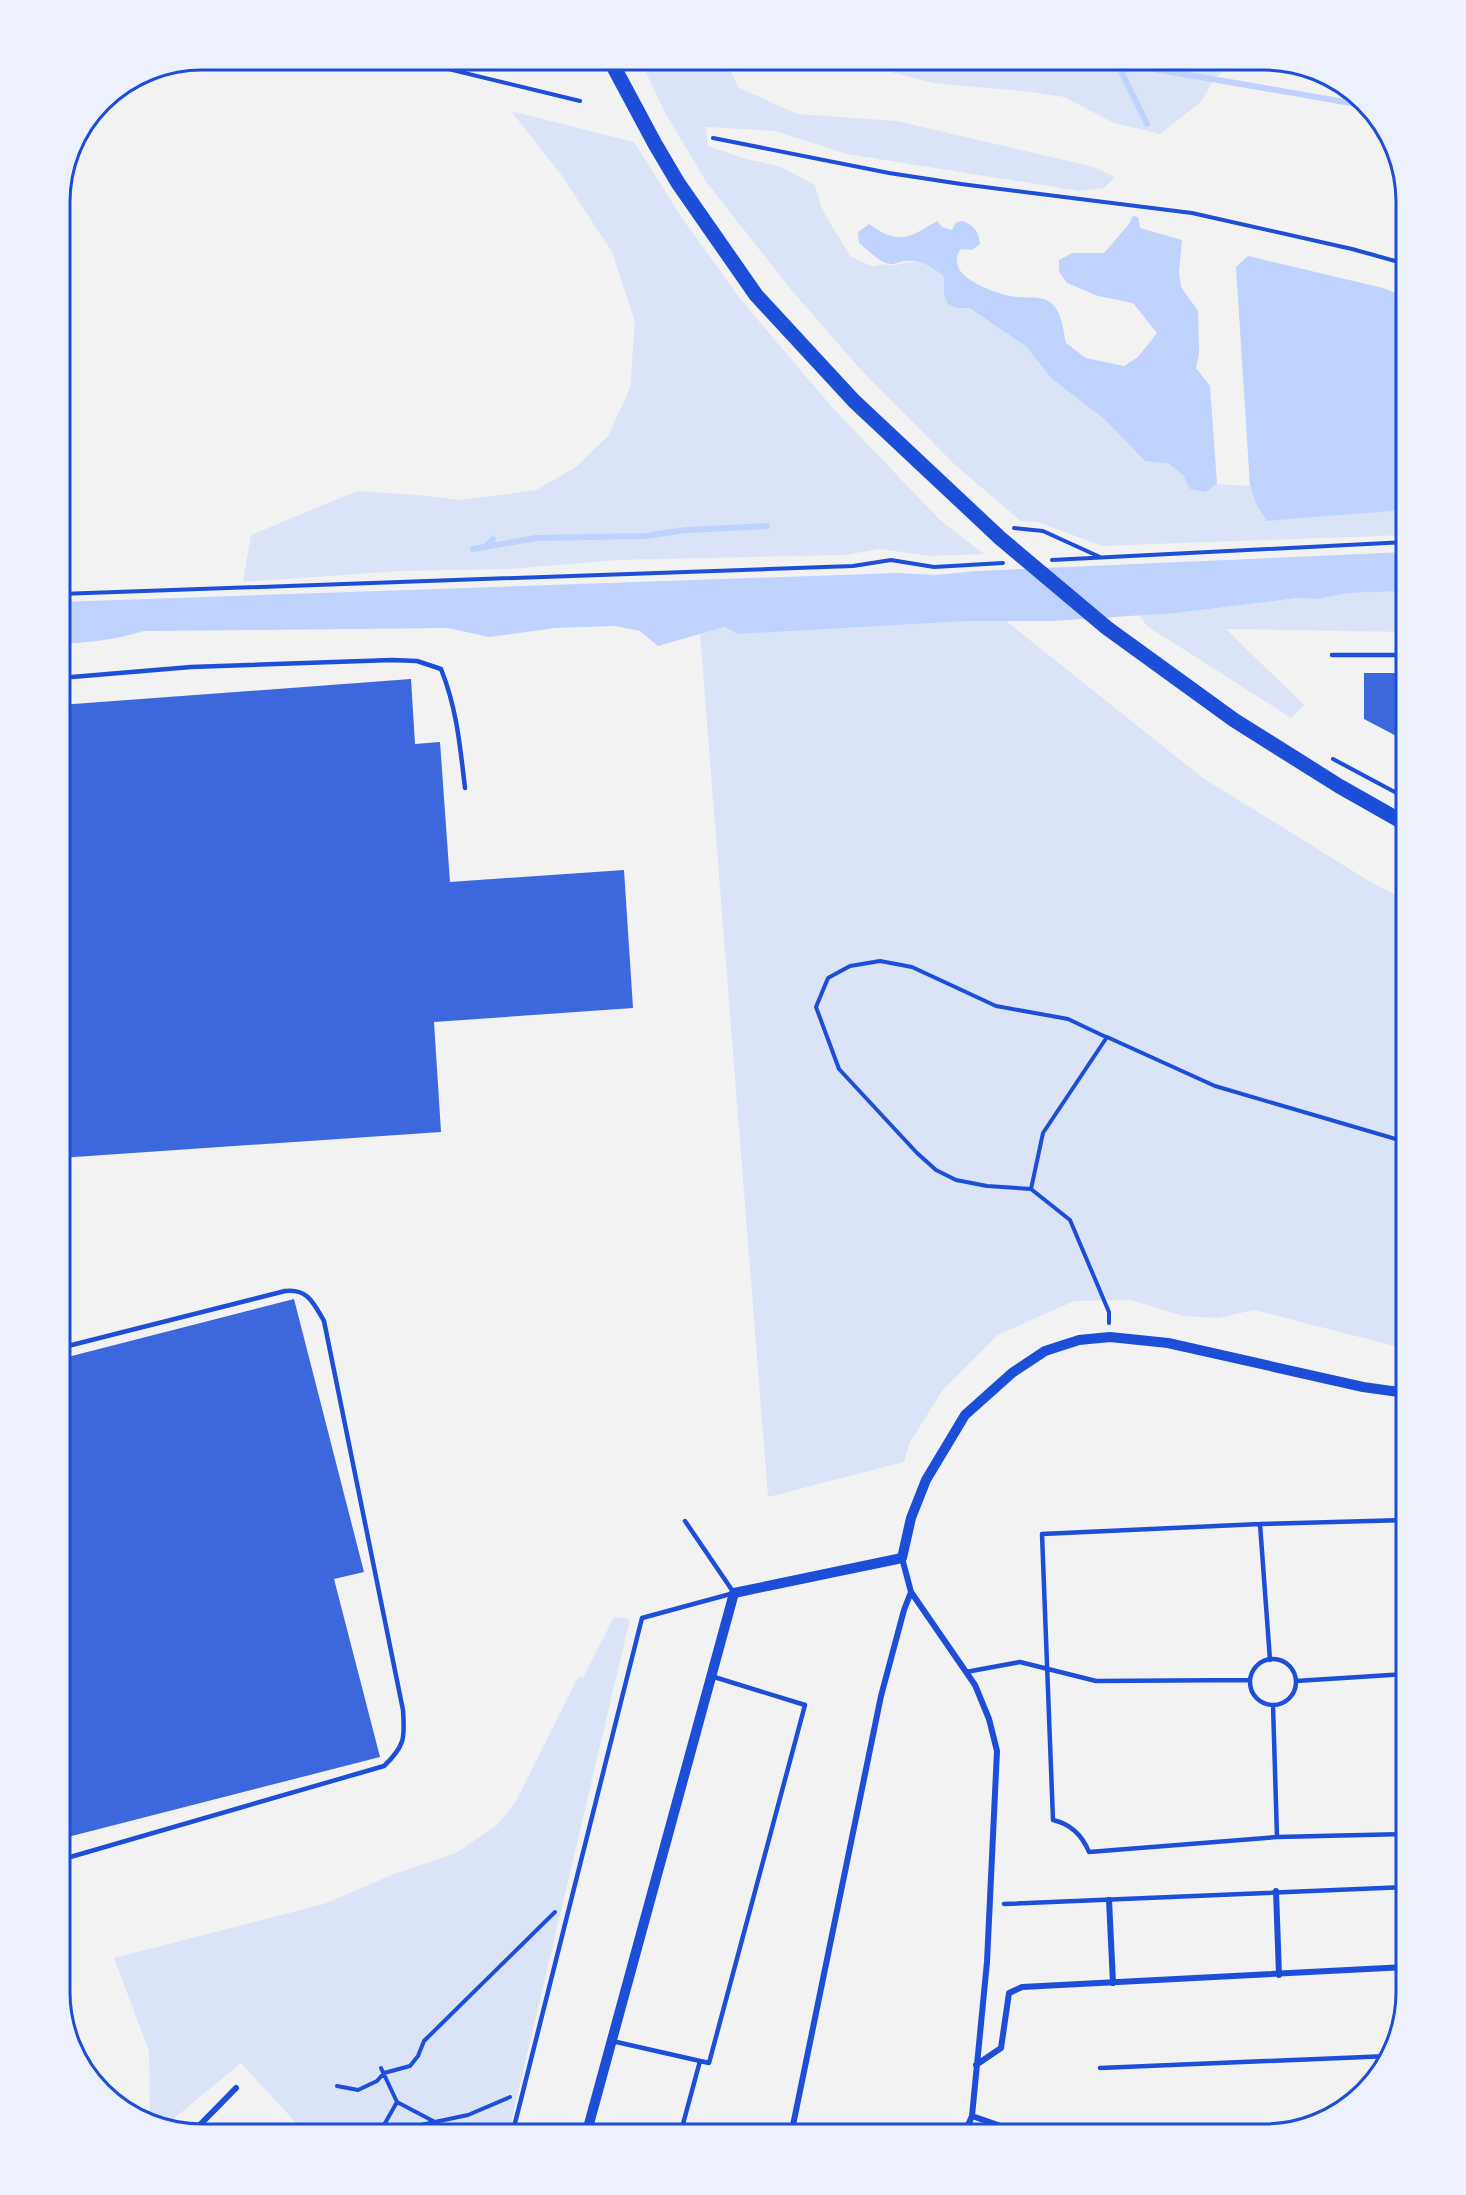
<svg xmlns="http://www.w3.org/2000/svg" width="1466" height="2195" viewBox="0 0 1466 2195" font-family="'Roboto Condensed',sans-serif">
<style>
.green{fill:#dbe4f7}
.water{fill:#bfd3fe}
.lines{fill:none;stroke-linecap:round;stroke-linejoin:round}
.stream{stroke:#bfd3fe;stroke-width:6}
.building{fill:#3d67dc}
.path{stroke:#1d4ed8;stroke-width:4}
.service{stroke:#1d4ed8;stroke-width:4.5}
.minor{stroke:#1d4ed8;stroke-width:6}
.tertiary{stroke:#1d4ed8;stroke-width:10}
.primary{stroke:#1d4ed8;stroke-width:15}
.rim{fill:none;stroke:#1d4ed8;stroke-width:3}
</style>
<rect width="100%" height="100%" fill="#f2f2f2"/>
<path class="green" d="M640 60H726L738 87 797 114 897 121 1094 167 1115 177 1104 188 1080 191 847 154 775 131 706 127 708 146 746 159 779 166 815 185 822 209 850 256 873 267C885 262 887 266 896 265 917 260 928 260 944 277V295L956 308H968L1027 347 1051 378 1104 419 1145 461 1169 464 1206 492 1217 484 1250 486 1257 506 1295 519 1406 510V535L1102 546 1038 522 1021 521 954 464 860 369 793 292 707 183 664 111Z
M845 60H1237L1214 79 1201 102 1160 134 1114 123 1064 97 1031 92 933 83Z
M511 111 634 142 682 218 741 300 832 407 940 520 984 554 930 556 880 549 844 555 618 560 509 569 400 571 243 582 251 535 357 491 419 495 460 500 536 490 576 467 608 436 630 388 635 322 612 252 562 176Z
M1406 591V632L1226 629 1304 705 1291 718 1147 626 1139 615 1176 613 1298 598 1317 599 1348 593Z
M968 621H1006L1203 778 1369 881 1406 900V1349L1254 1310 1218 1318 1183 1316 1131 1300 1074 1301 998 1335 942 1391 909 1444 904 1462 768 1497 700 634 724 627 739 634Z
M614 1617 630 1619 508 2135H290L298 2125 241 2063 166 2125 150 2120 149 2051 114 1958 324 1904 394 1874 456 1853 497 1825 515 1803 578 1677 583 1678Z"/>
<path class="water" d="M1133 216 1138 217 1140 228 1182 240 1179 272 1181 287 1198 311 1199 353 1196 368 1210 386 1217 484 1206 492 1190 489 1183 475 1169 464 1145 461 1104 419 1051 378 1027 347 969 308H956L948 304 944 295V277C934 267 920 259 905 261 897 262 894 266 886 263 877 260 867 249 859 243L858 232 869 224C898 245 908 239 937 221L942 227 952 230 956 222 964 221C974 227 979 231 980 244L972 250 961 249 957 255C957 259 957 265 959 269 968 284 1001 295 1016 297 1025 298 1041 296 1048 301 1062 309 1063 329 1066 343L1086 358 1124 366 1138 357 1157 333 1133 303 1098 296 1067 283 1059 272V260L1072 253H1104L1129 224Z
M1248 256 1383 288 1406 297V510L1267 521 1257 506 1250 486 1236 267Z
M1406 552V591L1348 593 1317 599 1298 598 1176 613 1051 621H968L739 634 724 627 658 646 640 631 615 626 555 628 489 637 448 628 144 631C116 640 89 642 60 644V602L897 573 936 575 977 571Z"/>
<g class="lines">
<path class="stream" d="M1106 60 1119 67 1131 65 1362 105
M1119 67 1147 124
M485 547 493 539
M473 549 536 538 645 536 686 530 767 526"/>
</g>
<path class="building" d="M1364 673H1406V741L1364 719Z
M411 679 415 744 440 742 450 882 624 870 633 1008 434 1022 441 1132 60 1158V705Z
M294 1299 364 1572 334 1579 380 1757 60 1839V1359Z"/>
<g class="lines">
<path class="path" d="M411 60 580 101
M713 138 889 173 961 184 1192 213 1352 249 1406 264
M1014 528 1043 531 1100 557
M1052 560 1406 542
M60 594 853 566 891 560 934 567 1003 563
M1333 759 1406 798
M1031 1189 987 1186 956 1180 936 1170 917 1153 839 1069 816 1007 828 978 850 966 880 961 912 967 996 1006 1068 1019 1106 1037
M1109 1323V1312L1070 1220 1031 1189 1043 1133 1107 1037 1215 1086 1406 1142
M381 2068 397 2102 435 2122
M337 2086 358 2090 377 2081 384 2073 410 2066 418 2056 424 2041 555 1912
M380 2132 397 2102
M373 2135 468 2115 510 2097"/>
<path class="service" d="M1332 655H1406
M60 678 191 667 392 660 417 661 441 669C457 709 460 746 465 788
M1260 1524 1270 1660
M1250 1682a23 23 0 1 1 46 0a23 23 0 1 1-46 0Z
M966 1672 1020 1662 1096 1681 1250 1680
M1296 1681 1406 1674
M1273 1705 1277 1837
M1406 1834 1277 1837 1089 1852C1082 1835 1071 1824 1053 1820L1042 1534 1260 1524 1406 1520
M60 1860 384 1766C405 1746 405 1738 403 1710L324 1321C314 1304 308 1288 285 1291L60 1348
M1004 1904 1406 1887
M612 2041 709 2063 805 1705 711 1676
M1100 2068 1389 2056
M512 2135 642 1618 734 1593 685 1521
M680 2135 700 2061"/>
<path class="minor" d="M902 1558 911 1592 975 1685 989 1719 997 1751 987 1962 972 2116 964 2135
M1276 1891 1279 1975
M1109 1900 1113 1983
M976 2065 1001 2048 1009 1993 1022 1987 1406 1967
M972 2116 1027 2135
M191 2134 236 2088
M791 2135 881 1696 904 1610 911 1592"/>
<path class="tertiary" d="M586 2135 734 1593 902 1558 911 1518 926 1480 965 1415 1012 1373 1045 1351 1079 1340 1110 1337 1168 1343 1363 1387 1406 1393"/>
<path class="primary" d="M610 60 655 144 678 183 756 295 854 401 1000 538 1107 628 1234 720 1339 786 1406 824"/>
</g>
<path d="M0 0H1466V2195H0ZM202 70H1264A132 132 0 0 1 1396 202V1992A132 132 0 0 1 1264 2124H202A132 132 0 0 1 70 1992V202A132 132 0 0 1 202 70Z" fill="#edf1fc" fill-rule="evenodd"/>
<path class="rim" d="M202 70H1264A132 132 0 0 1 1396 202V1992A132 132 0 0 1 1264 2124H202A132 132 0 0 1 70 1992V202A132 132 0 0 1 202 70Z"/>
</svg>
